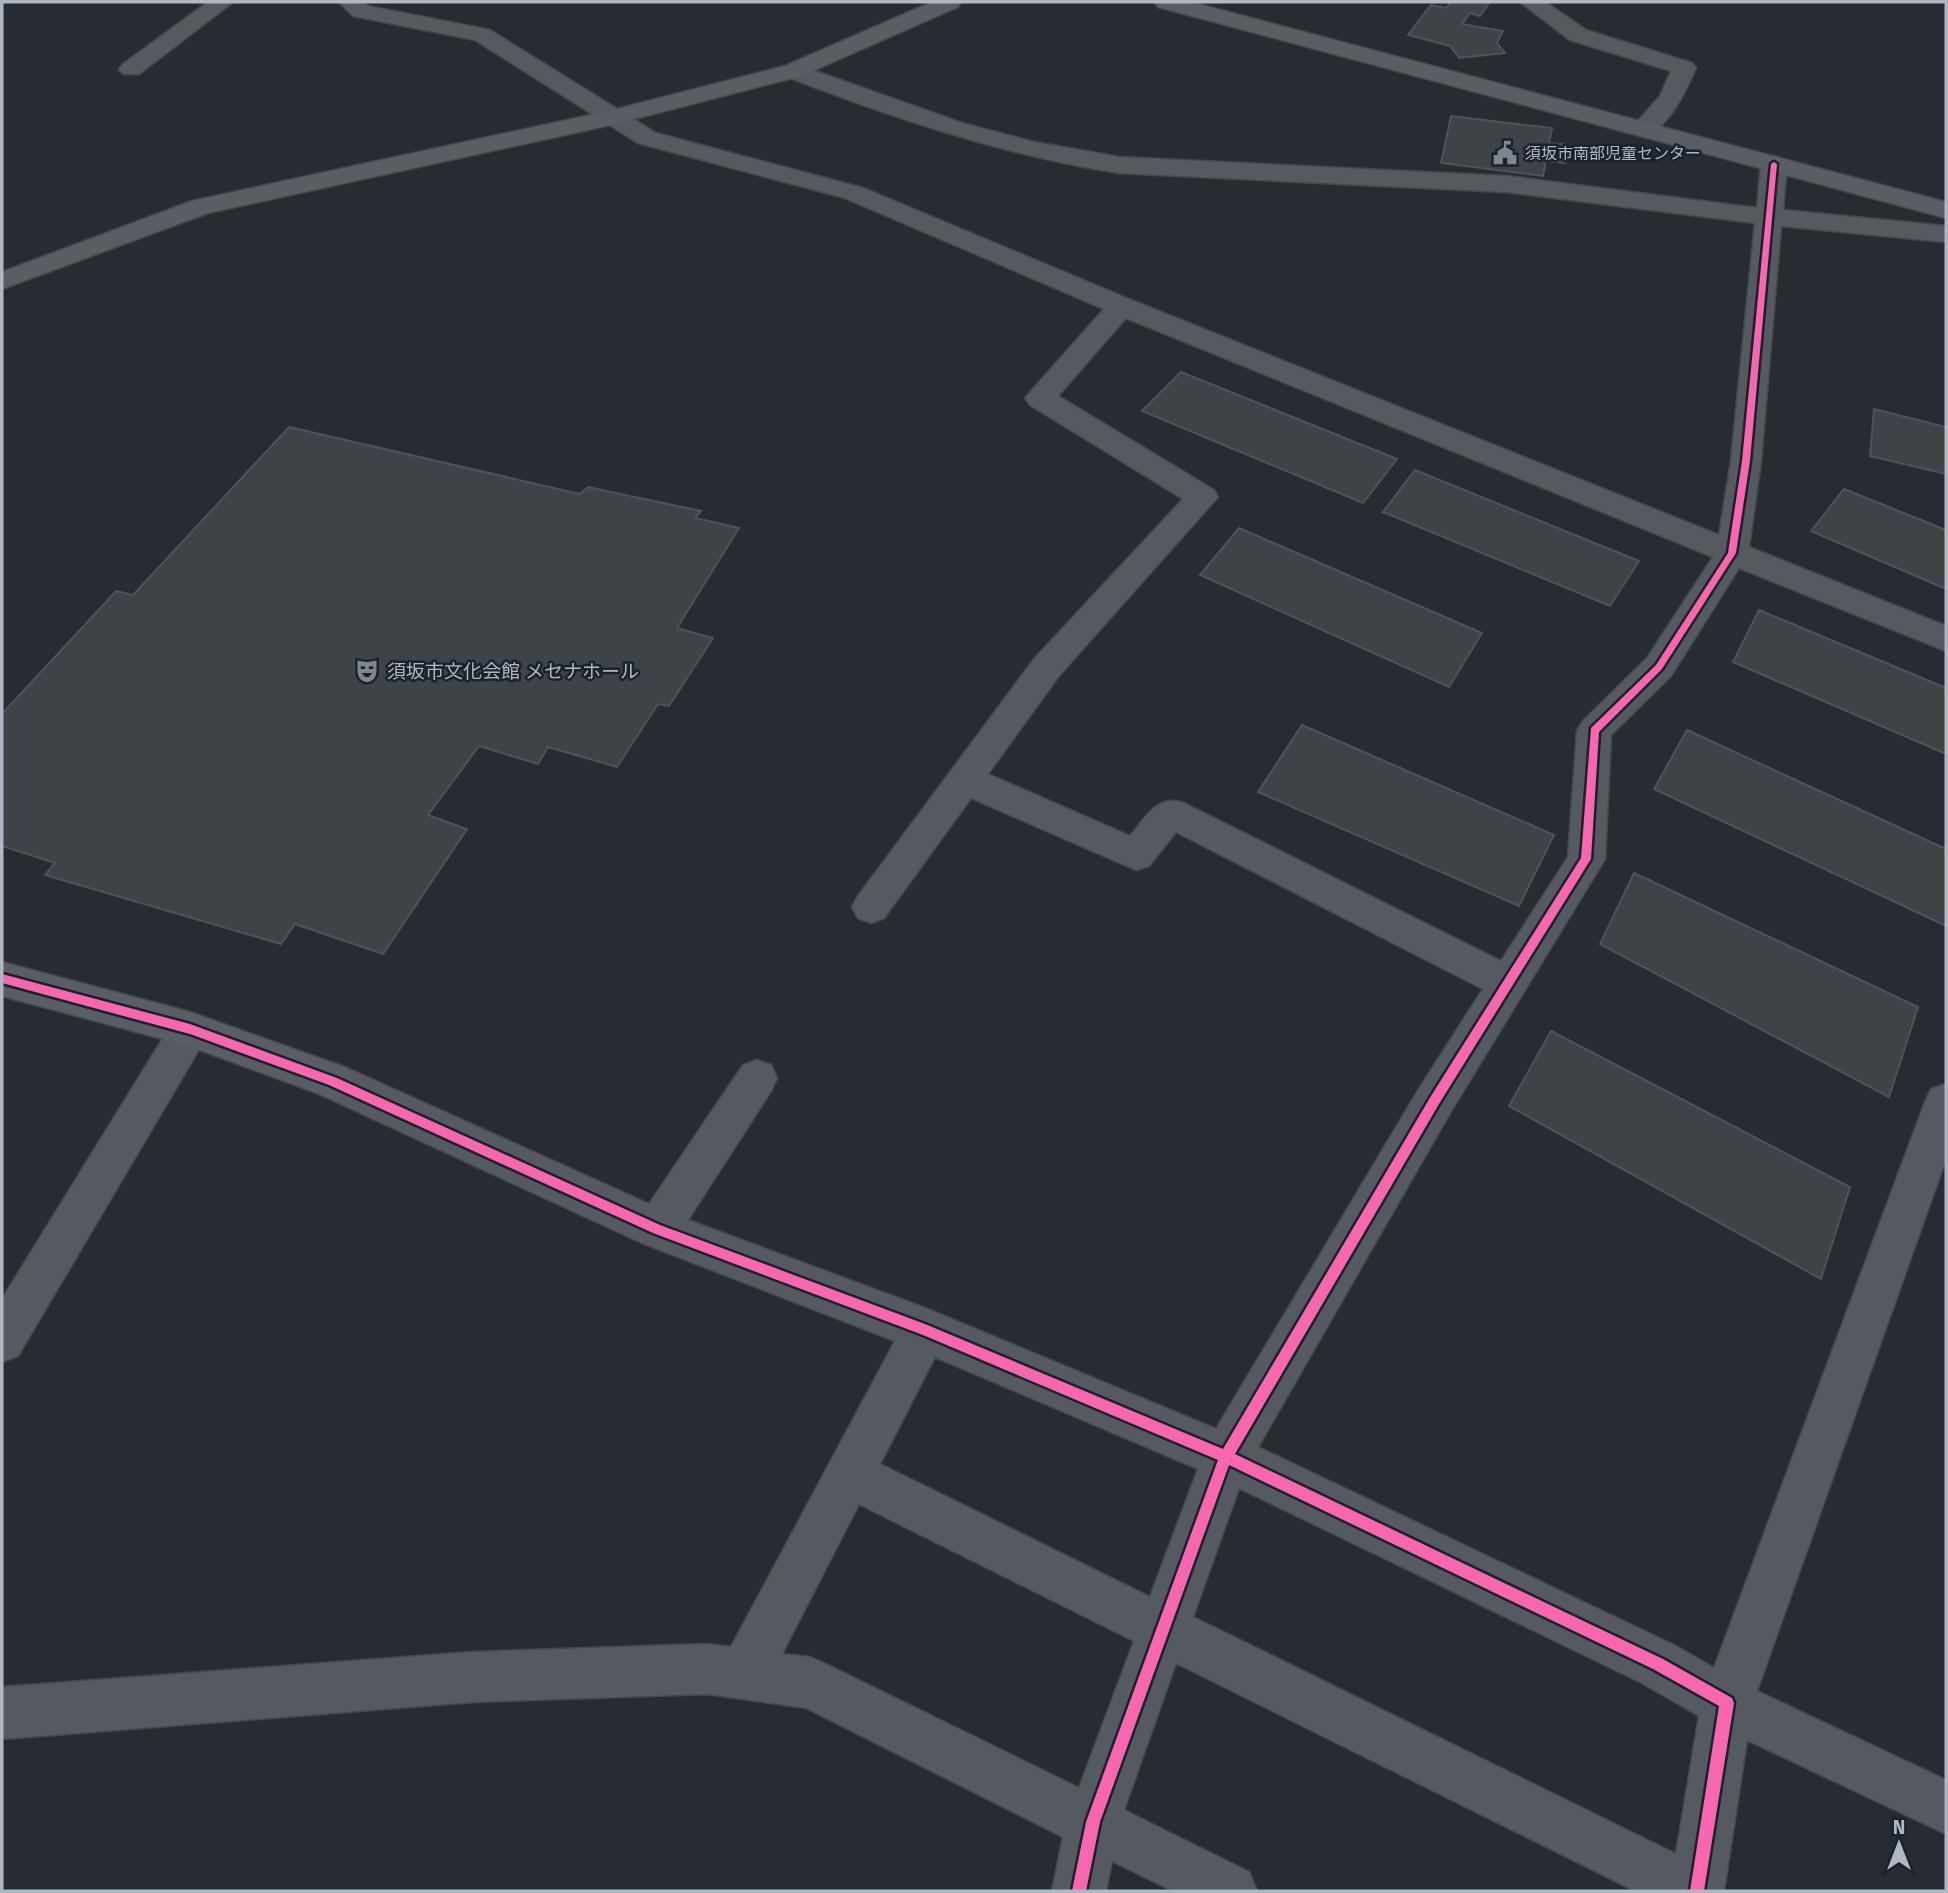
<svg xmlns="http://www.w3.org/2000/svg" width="1948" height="1893" viewBox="0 0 1948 1893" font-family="'Fira Sans','Noto Sans JP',sans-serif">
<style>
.building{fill:#3e4348;stroke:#4d5359;stroke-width:2}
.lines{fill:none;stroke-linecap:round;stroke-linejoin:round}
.street-casing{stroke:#44484c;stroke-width:3}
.secondary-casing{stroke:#44484c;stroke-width:3}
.street{fill:#555a60;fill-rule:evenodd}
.secondary{fill:#595e64;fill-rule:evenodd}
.cycleway-casing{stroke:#1a222b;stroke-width:5}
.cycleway{fill:#f766af;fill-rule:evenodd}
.labels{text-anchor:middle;stroke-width:5;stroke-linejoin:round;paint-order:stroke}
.far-poi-label{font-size:16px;fill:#aeb8c3;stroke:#1a222b;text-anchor:start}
.poi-label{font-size:19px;fill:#aeb8c3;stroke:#1a222b;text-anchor:start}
</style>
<rect width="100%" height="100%" fill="#262c31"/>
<path class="building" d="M1451 2H1490L1480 16 1470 13 1462 24 1503 31 1497 43 1505 53 1459 58 1450 46 1408 35 1431 5 1446 8Z
M1451 116 1552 128 1549 143 1567 145 1566 163 1546 161 1543 176 1441 163Z
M1181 372 1397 459 1363 503 1142 411Z
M1874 409 1946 427V474L1870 456Z
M289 427 580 494 588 487 701 511 695 518 739 528 677 628 713 638 669 706 658 704 617 767 548 747 538 764 479 746 428 815 467 829 383 954 295 924 281 944 45 875 55 863 2 846V714L116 591 133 595Z
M1415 470 1639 561 1610 606 1383 512Z
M1844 489 1946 530V589L1811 531Z
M1239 528 1482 633 1449 687 1200 575Z
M1759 610 1946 688V754L1733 662Z
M1302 725 1554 835 1519 906 1258 792Z
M1687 730 1946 849V926L1654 789Z
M1634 873 1918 1007 1889 1097 1600 944Z
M1551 1031 1850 1187 1821 1279 1509 1106Z"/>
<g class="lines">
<g class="street-casing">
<path id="street" d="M208 2H233L139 74H123L119 69 123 64Z
M339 2H364L368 6 490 30 656 133 863 188 1131 300 1719 535 1731 461 1755 223 1506 192 1119 173C1003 155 894 118 785 76L781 71 785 66H801L962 123 1034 142 1119 157 1506 176 1757 208 1761 164 1765 159 1774 156 1783 159 1787 164 1783 210 1946 226V242L1781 226 1761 461 1749 547 1946 626V651L1739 568 1671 676 1611 735 1605 859 1450 1113 1258 1447 1676 1646 1714 1668 1925 1102 1931 1089 1946 1084V1159L1757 1691 1946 1780V1834L1747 1740 1724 1891H1635L1176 1663 1124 1810 1249 1872 1257 1891H1173L1112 1861 1106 1891H1052L1063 1837 806 1708 707 1694 473 1702 2 1739V1687L473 1652 707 1644 731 1647 895 1341 642 1243 319 1094 313 1081 319 1068 333 1063 347 1068 649 1204 743 1065 757 1060 771 1065 777 1078 771 1091 688 1220 925 1308 1216 1429 1420 1087 1483 989 1176 832 1149 866 1136 870 971 798 884 918 871 923 858 918 852 907 858 896 1034 659 1183 499 1030 405 1025 398 1104 309 845 198 638 143 475 40 353 16ZM1126 318 1713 557 1647 658 1582 722 1577 731 1568 857 1501 961 1184 803C1157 794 1146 817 1130 836L988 774 1058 677 1218 497 1214 490 1058 396ZM935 1357 1198 1469 1150 1597 880 1464ZM1239 1488 1640 1682 1699 1716 1676 1854 1193 1617ZM859 1504 1134 1641 1079 1788 828 1665 810 1657 782 1654Z
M1520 2H1545L1586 30 1692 63 1696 68C1686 90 1664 142 1634 134L1631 129 1660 96 1671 71 1570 40Z
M190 1012 204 1017 210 1029 204 1041 18 1356 2 1362V1299L176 1017Z"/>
</g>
<g class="secondary-casing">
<path id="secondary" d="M932 2H961L958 7 801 76 611 125 208 213 2 289V272L192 201 609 111 785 66Z
M1155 2H1191L1946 202V218L1158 7Z
M2 962 190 1012 347 1068 353 1081 347 1094 333 1099 189 1046 2 996Z"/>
</g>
<use href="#street" class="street"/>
<use href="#secondary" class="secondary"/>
<g class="cycleway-casing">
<path id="cycleway" d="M1774 162 1777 164 1750 461 1736 553 1662 669 1599 732 1591 859 1439 1104 1235 1454 1663 1659 1732 1698 1734 1703 1704 1891H1690L1719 1706 1653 1669 1229 1465 1100 1822 1086 1891H1072L1086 1822 1218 1460 923 1335 653 1233 329 1085 190 1034 2 983V974L190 1024 337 1078 660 1225 925 1324 1223 1449 1431 1096 1581 858 1591 728 1656 665 1728 553 1742 461 1771 164Z"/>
</g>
<use href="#cycleway" class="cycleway"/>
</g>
<defs>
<g id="civic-bare" transform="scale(1.89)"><path d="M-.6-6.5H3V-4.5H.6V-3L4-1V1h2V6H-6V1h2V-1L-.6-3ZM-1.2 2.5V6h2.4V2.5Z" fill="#7e8790" stroke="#1a222b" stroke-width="2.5" paint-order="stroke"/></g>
<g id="theatre-bare" transform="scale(1.89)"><path d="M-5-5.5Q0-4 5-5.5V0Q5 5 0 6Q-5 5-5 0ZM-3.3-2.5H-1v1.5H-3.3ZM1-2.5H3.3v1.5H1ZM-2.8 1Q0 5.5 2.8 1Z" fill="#7e8790" stroke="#1a222b" stroke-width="2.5" paint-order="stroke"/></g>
</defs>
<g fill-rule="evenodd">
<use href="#civic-bare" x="1505" y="153"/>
<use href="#theatre-bare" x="367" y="671"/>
</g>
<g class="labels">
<g class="far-poi-label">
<text x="1525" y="159">須坂市南部児童センター</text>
</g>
<g class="poi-label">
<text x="387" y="678">須坂市文化会館 メセナホール</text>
</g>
</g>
<rect width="1948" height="1893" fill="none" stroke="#aeb8c3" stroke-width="7"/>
<g transform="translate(1899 1844)" stroke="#1a222b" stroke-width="5" paint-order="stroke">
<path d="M0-5L12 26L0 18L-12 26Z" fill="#aeb8c3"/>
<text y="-10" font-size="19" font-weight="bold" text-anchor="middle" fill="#aeb8c3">N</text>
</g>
</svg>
